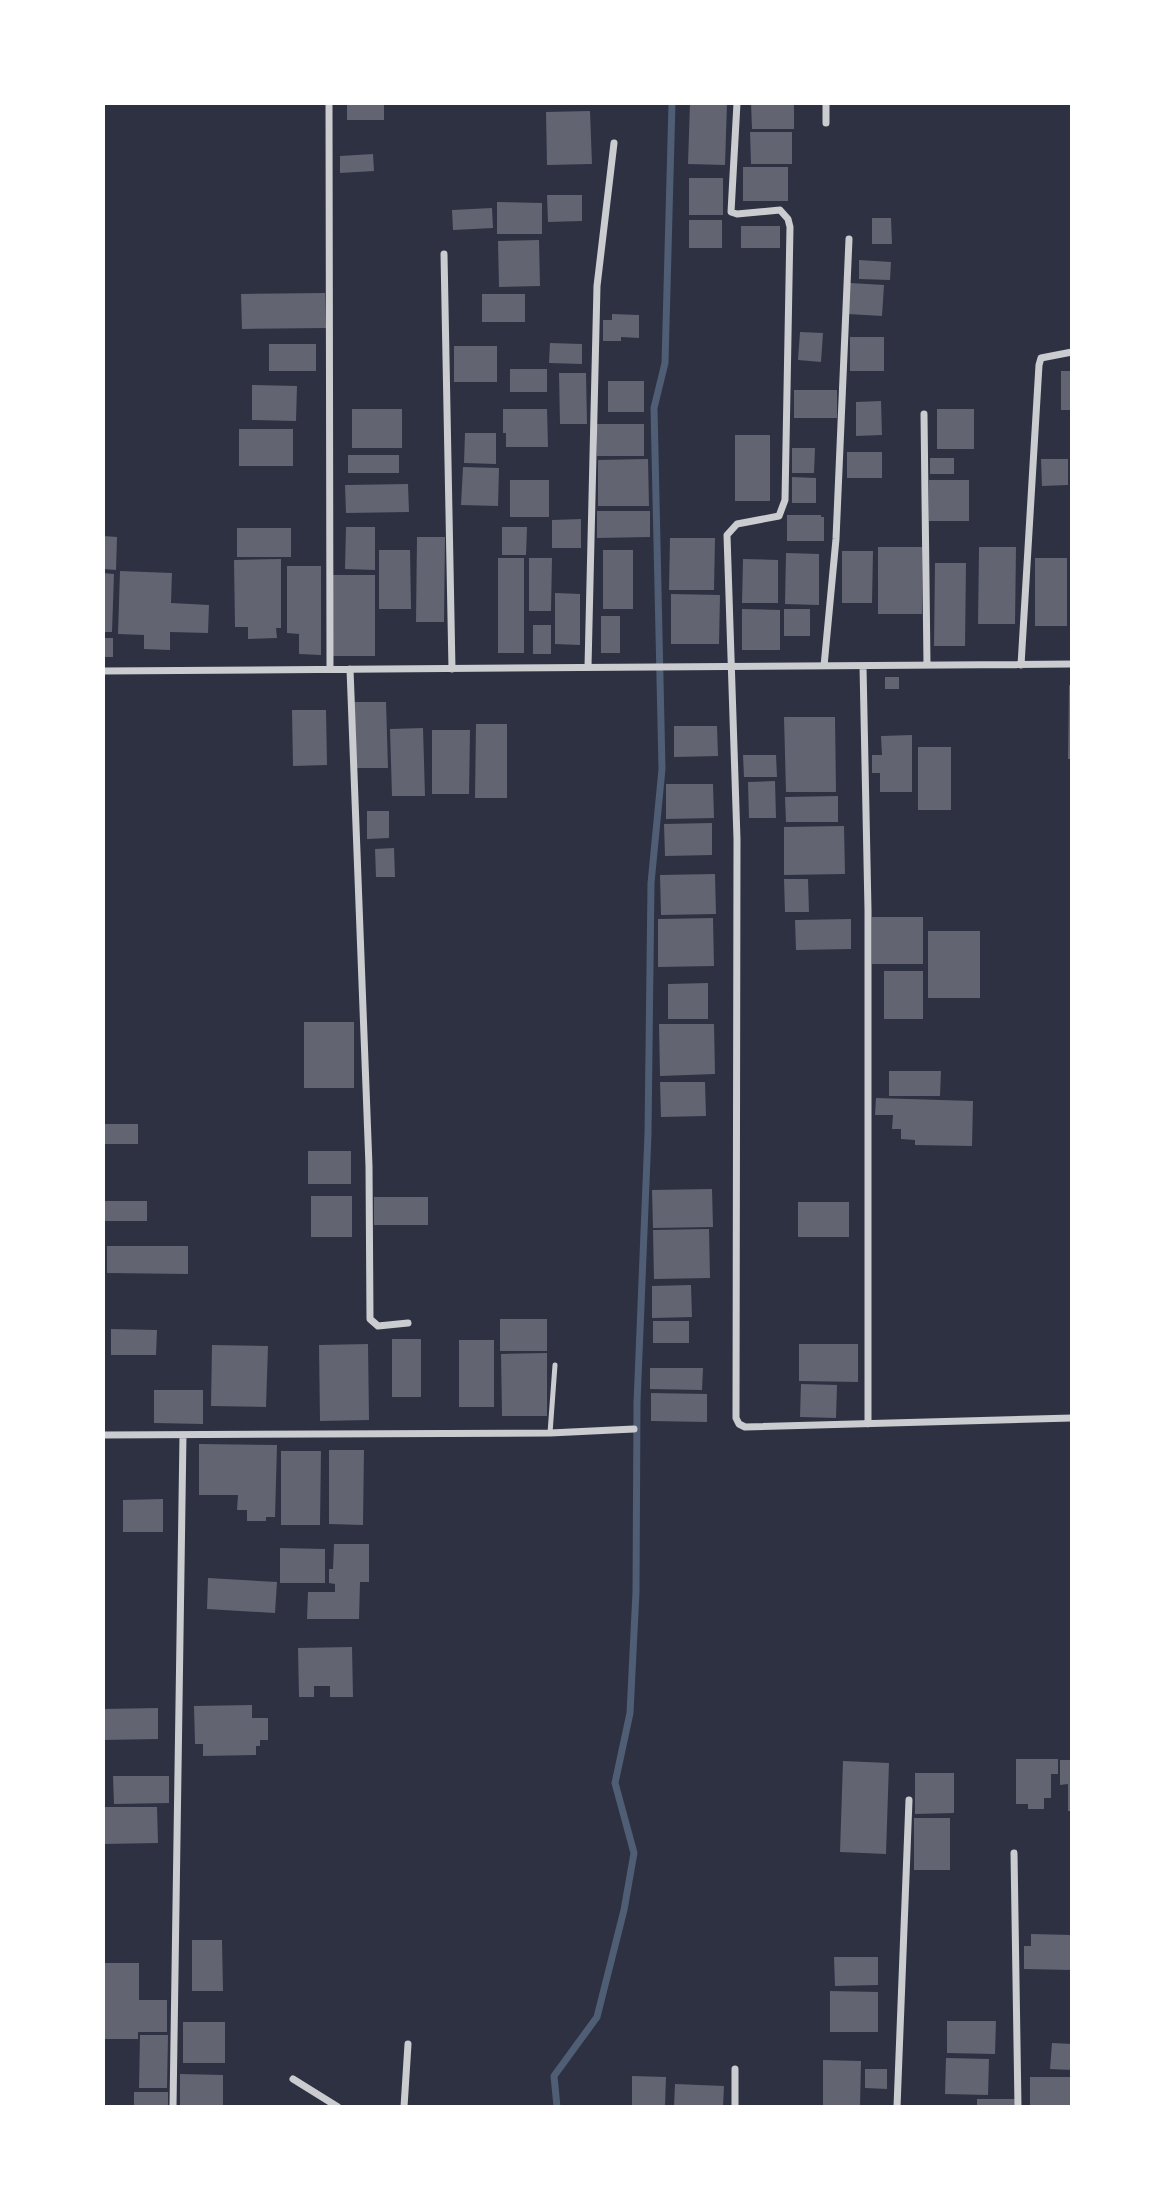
<svg xmlns="http://www.w3.org/2000/svg" width="1175" height="2210" viewBox="0 0 1175 2210" font-family="'PT Serif',serif">
<style>
.lines{fill:none;stroke-linecap:round;stroke-linejoin:round}
.stream{stroke:#4f5d75;stroke-width:7}
.building{fill:#626471}
.service{stroke:#caccd0;stroke-width:5}
.minor{stroke:#caccd0;stroke-width:7}
</style>
<rect width="100%" height="100%" fill="#2d3142"/>
<g class="lines">
<path class="stream" d="M557 2107 554 2076 597 2017 624 1910 634 1853 615 1783 630 1713 636 1592 637 1403 648 1134 651 883 662 769 654 408 665 363 672 103"/>
</g>
<path class="building" d="M347 103H384V120H347Z
M690 103H727L725 165 688 164Z
M751 103H794V129H752Z
M590 111 592 164 547 165 546 112Z
M750 132H792V164H751Z
M373 154 374 171 340 173V156Z
M743 167H788V201H743Z
M689 178H723V215H689Z
M547 195H582V221L548 222Z
M497 202 542 203V234H497Z
M492 208 493 228 453 230 452 210Z
M872 218H891L892 244H872Z
M689 220H722V248H689Z
M741 226H780V248H741Z
M539 240 540 286 499 287 498 241Z
M859 260 891 262 890 280 859 279Z
M850 283 884 285 882 316 848 314Z
M325 293 326 328 242 329 241 294Z
M482 294H525V322H482Z
M612 314 639 315V338L621 337V341H603V320H612Z
M800 332 823 333 821 362 798 360Z
M850 337H884V371H850Z
M550 343 582 344V364L549 363Z
M269 344H316V371H269Z
M454 346H497V382H454Z
M510 369H547V392H510Z
M1061 371H1072V410H1061Z
M559 373H586L587 424H560Z
M608 381H644V412H608Z
M252 385 297 386 296 421 252 420Z
M794 390H837V418H794Z
M881 401 882 435 856 436V402Z
M352 409H402V448H352Z
M503 409H547L548 447H506V433H503Z
M937 409H974V449H937Z
M597 424H644V456H597Z
M239 429H293V466H239Z
M465 433H496V464L464 463Z
M735 435H770V501H735Z
M792 448H815L814 473H792Z
M847 452H882V478H847Z
M348 455H399V473H348Z
M930 458H954V474H930Z
M648 459 649 506H598V460Z
M1041 459H1068V485L1042 486Z
M463 467 499 468 498 506 461 505Z
M792 477 816 478V503H792Z
M510 480H549V517H510Z
M929 480H969V521H929Z
M408 484 409 512 346 513 345 485Z
M597 511H650V537L597 538Z
M787 515H821V517H824V541H787Z
M581 519V548H552V520Z
M346 527H375V570L345 569Z
M502 527H527L526 555H502Z
M237 528H291V557H237Z
M103 536 117 537 116 570 103 569Z
M417 537H445L444 622H416Z
M670 538H715L714 590H669Z
M878 547H922V614H878Z
M979 547H1016L1015 624H978Z
M379 550H410L411 609H379Z
M603 550H633V609H603Z
M842 551H873L872 603H842Z
M786 553 819 554V605L785 604Z
M498 558H524V653H498Z
M529 558H552L551 611H529Z
M1035 558H1067V626H1035Z
M281 559V628H276L277 638 248 639V627H235L234 560Z
M743 559 778 560V603H742Z
M935 563H966L965 646H934Z
M287 566H321V655L299 654V634L287 633Z
M120 571 172 573 171 603 209 605 208 633 170 632V650L144 649V635L118 634Z
M103 573 114 574 112 632H103Z
M333 575H375V656H333Z
M555 593 580 594V645L555 644Z
M671 594 720 595 719 644H671Z
M742 609 780 610V650H742Z
M784 609H810V636H784Z
M601 616H620V653H601Z
M533 625H551V654H533Z
M103 638H113V657H103Z
M885 677H899V689H885Z
M1069 685H1072V759H1068Z
M354 702H386L388 768H356Z
M292 710H326L327 765 293 766Z
M784 717H835L836 792H786Z
M476 724H507V798H475Z
M674 726H717L718 756 674 757Z
M423 728 425 796H392L390 729Z
M432 730H470L469 794H432Z
M912 735V792H880V773H872V755H882L881 736Z
M918 747H951V810H918Z
M743 755H776L777 777H744Z
M775 781 776 818H749L748 782Z
M666 784H713L714 818 666 819Z
M838 796V822H786L785 797Z
M367 811H389V838L367 839Z
M712 823V855L665 856 664 824Z
M844 826 845 874 784 875V827Z
M394 848 395 877H376L375 849Z
M715 874 716 914 661 915 660 875Z
M784 879H808L809 912H785Z
M872 917H923V964H872Z
M713 918 714 966 658 967V919Z
M851 919V949L796 950 795 920Z
M928 931H980V998H928Z
M884 971H923V1019H884Z
M708 983V1019H668V984Z
M304 1022H354V1088H304Z
M659 1024H714L715 1074 660 1076Z
M889 1071H941L940 1096H889Z
M660 1082H705L706 1116 661 1117Z
M876 1098 973 1101 972 1146 915 1145V1140L901 1139V1129H892L893 1115H875Z
M103 1124H138V1144H103Z
M308 1151H351V1184H308Z
M712 1189 713 1227 653 1228 652 1190Z
M311 1196H352V1237H311Z
M374 1197H428V1225H374Z
M103 1201H147V1221H103Z
M798 1202H849V1237H798Z
M709 1229 710 1278 654 1279 653 1230Z
M107 1246H188V1274L107 1273Z
M691 1285 692 1317 652 1318V1286Z
M500 1319H547V1351H500Z
M653 1321H689V1343H653Z
M111 1329 157 1330 156 1355H111Z
M392 1339H421V1397H392Z
M459 1340H494V1407H459Z
M368 1344 369 1420 320 1421 319 1345Z
M799 1344H858V1382L799 1381Z
M212 1345 268 1346 266 1407 211 1406Z
M547 1353V1416H502L501 1354Z
M650 1368H703L702 1390 650 1389Z
M801 1384 837 1385 836 1418 800 1417Z
M154 1390H203V1424L154 1423Z
M651 1393 707 1394V1422L651 1421Z
M199 1444 277 1445 275 1517H266V1521H247V1510H237L238 1495H199Z
M329 1450H364L363 1525 329 1524Z
M281 1451H321L320 1525H281Z
M163 1499V1532H123V1500Z
M334 1544H369V1582H360L359 1619H307L308 1592H335V1584L329 1583V1569H333Z
M280 1548 325 1549V1583H280Z
M208 1578 277 1582 275 1613 207 1609Z
M352 1647 353 1697H330V1686H314V1697H299L298 1648Z
M252 1705V1718H268V1740H260V1746H256V1755L203 1756V1744H195L194 1706Z
M158 1708V1739L103 1740V1709Z
M1016 1759H1058V1774H1051V1798H1044V1809H1028V1804H1016Z
M1060 1760H1072V1811H1068V1784L1060 1785Z
M843 1761 889 1763 886 1854 840 1852Z
M915 1773H954V1813L915 1814Z
M113 1776H169V1803L114 1804Z
M103 1807H157L158 1843 103 1844Z
M914 1818H950V1870H914Z
M1031 1934 1072 1935V1970L1024 1969V1946H1031Z
M192 1940H222L223 1991H192Z
M834 1957H878V1985L835 1986Z
M103 1963H139V2000H167V2032H138V2039H103Z
M830 1991 878 1992V2032H830Z
M947 2021H996L995 2054 947 2053Z
M183 2022H225V2063H183Z
M140 2035H168L167 2088H139Z
M1052 2043 1072 2044V2070L1050 2069Z
M946 2058 989 2059 988 2095 945 2094Z
M823 2060 861 2061 860 2107H823Z
M865 2069H887V2089L865 2088Z
M180 2074 223 2075V2107H180Z
M632 2076 666 2077 665 2107H632Z
M1030 2077H1072V2107H1030Z
M675 2084 724 2086 723 2107H674Z
M134 2092H168V2107H134Z
M977 2099H1016L1015 2107H977Z"/>
<g class="lines">
<path class="service" d="M550 1433 555 1365"/>
<path class="minor" d="M329 103 330 669
M737 103 731 212 737 214 780 210 788 219 790 227 785 500 779 516 737 524 727 535 737 839 736 1418 739 1424 745 1427 1072 1418
M826 123V103
M444 254 452 669
M924 414 927 665
M1021 665 1039 365 1041 358 1072 352
M824 666 836 539 849 239
M863 666 868 910V1424
M588 667 597 286 614 143
M350 669 369 1166 370 1319 378 1326 408 1323
M103 671 1072 664
M103 1435 550 1433 634 1429
M1014 1853 1018 2107
M735 2069V2107
M293 2079 338 2107
M173 2107 183 1435
M404 2107 408 2044
M897 2107 909 1800"/>
</g>
<rect width="1175" height="2210" fill="none" stroke="#ffffff" stroke-width="210"/>
</svg>
